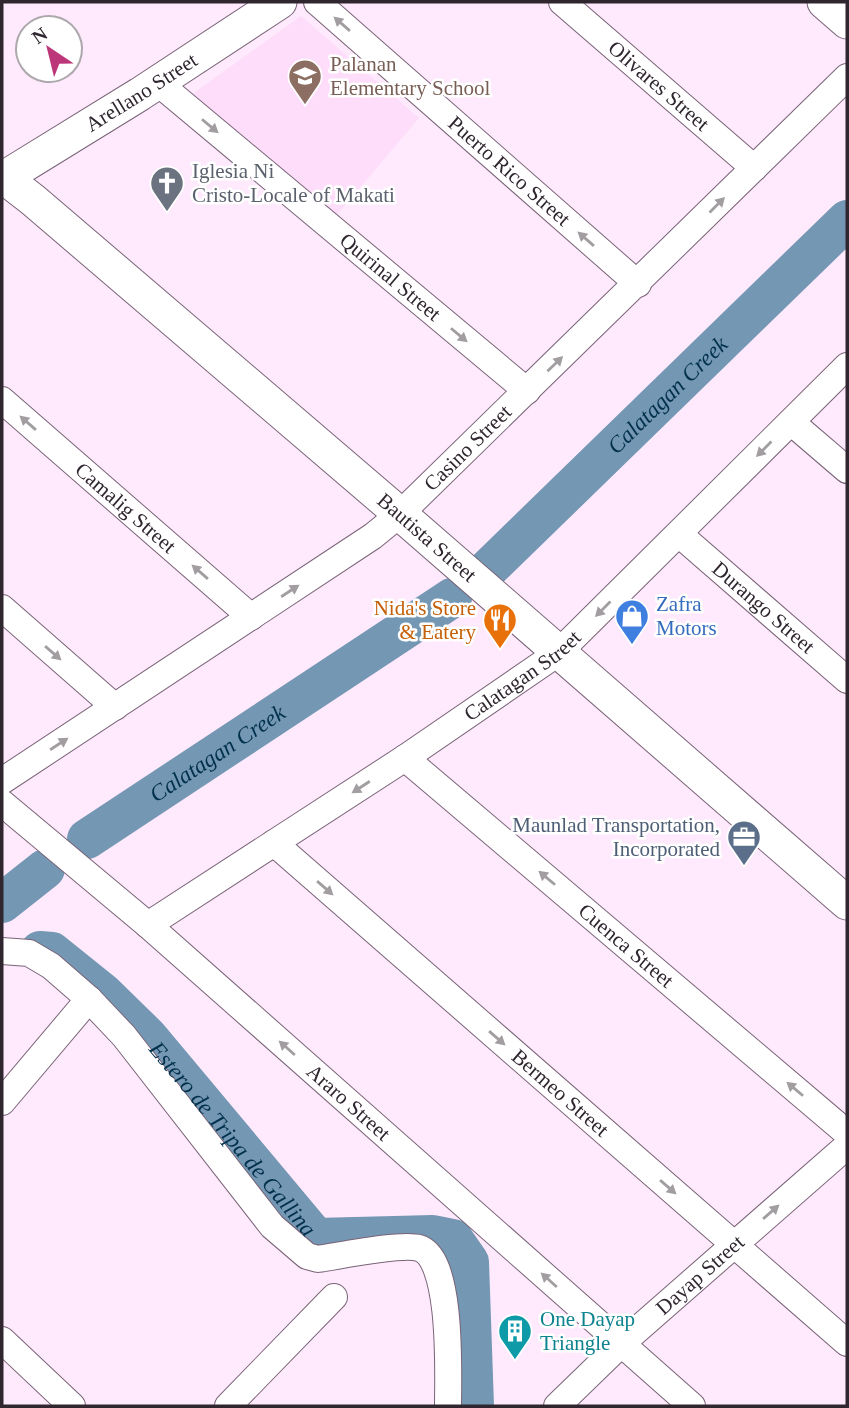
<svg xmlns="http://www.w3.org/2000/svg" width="849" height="1408" viewBox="0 0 849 1408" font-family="'Times New Roman',serif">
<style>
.built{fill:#fdddfa}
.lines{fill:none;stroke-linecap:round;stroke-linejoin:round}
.river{stroke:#7497b3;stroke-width:40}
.minor-casing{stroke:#796377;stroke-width:28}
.tertiary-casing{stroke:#796377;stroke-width:35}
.minor{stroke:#fff;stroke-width:26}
.tertiary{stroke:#fff;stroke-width:33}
.oneway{fill:#a19da1}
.labels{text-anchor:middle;stroke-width:5;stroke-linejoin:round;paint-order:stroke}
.education-label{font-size:21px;fill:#785e54;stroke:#fff;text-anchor:start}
.street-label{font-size:21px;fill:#2f262f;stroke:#fff}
.worship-label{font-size:21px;fill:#5b616d;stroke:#fff;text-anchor:start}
.shop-label{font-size:21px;fill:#366cbe;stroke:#fff;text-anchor:start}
.food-label{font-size:21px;fill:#c56008;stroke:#fff;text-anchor:end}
.service-label{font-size:21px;fill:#4e5e75;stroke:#fff;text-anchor:end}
.culture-label{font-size:21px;fill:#0d838f;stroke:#fff;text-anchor:start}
.water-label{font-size:23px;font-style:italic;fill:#02314e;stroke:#fff}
</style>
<rect width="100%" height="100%" fill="#ffeafd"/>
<path class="built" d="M301 16 419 118 335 217 191 95Z"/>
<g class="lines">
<g class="river">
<path id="s1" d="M488 569 847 220"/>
<path id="s2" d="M87 839 452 598"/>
<path d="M2 903 45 869"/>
<path id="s3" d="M40 951 52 952 103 993 148 1037 316 1238 433 1235 453 1239 469 1262 474 1406"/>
</g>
<g class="minor-casing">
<g id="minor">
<path id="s4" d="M317 2 638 284"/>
<path id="s5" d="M562 2 754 168"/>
<path id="s6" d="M157 82 527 391"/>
<path id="s7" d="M2 400 251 617"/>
<path d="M791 422 847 470"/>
<path id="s8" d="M679 534 847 680"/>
<path d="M2 608 115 707"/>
<path id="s9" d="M405 758 847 1133"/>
<path id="s10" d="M2 781 373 536 400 514 847 77"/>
<path id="s11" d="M2 803 148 925 692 1406"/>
<path id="s12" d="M274 843 847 1343"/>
<path id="s13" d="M148 925 405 758 558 653 847 366"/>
<path d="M2 951 29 953 51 966 89 999 124 1036 272 1226 307 1256 318 1259C339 1256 401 1243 419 1248 453 1258 448 1377 448 1406"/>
<path d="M2 1102 89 999"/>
<path d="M2 1340 72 1406"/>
<path d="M228 1406 334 1297"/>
<path id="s14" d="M557 1406 621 1344 847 1146"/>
</g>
</g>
<g class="tertiary-casing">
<g id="tertiary">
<path d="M824 2 847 22"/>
<path id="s15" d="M2 176 33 200 400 514 847 903"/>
<path id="s16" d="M2 179 140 94 280 2"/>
</g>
</g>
<use href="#minor" class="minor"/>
<use href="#tertiary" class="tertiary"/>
</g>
<defs><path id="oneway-solid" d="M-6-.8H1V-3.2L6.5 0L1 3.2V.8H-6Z" transform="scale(1.75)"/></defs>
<g class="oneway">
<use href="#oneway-solid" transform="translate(342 24) rotate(-139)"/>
<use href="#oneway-solid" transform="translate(210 126) rotate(40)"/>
<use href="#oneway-solid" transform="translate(717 205) rotate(-45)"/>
<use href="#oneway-solid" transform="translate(586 239) rotate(-139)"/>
<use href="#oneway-solid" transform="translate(459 335) rotate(40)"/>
<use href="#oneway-solid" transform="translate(555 364) rotate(-44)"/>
<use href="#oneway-solid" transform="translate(28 423) rotate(-139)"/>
<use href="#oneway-solid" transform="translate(764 449) rotate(135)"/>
<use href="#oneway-solid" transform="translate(200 572) rotate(-139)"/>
<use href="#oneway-solid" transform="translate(290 591) rotate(-33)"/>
<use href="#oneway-solid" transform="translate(603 609) rotate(135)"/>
<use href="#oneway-solid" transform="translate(53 653) rotate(41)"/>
<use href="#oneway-solid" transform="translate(59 744) rotate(-33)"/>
<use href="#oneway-solid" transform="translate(361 787) rotate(147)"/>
<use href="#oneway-solid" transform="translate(547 878) rotate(-140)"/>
<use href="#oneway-solid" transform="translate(325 888) rotate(41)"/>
<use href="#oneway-solid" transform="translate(497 1038) rotate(41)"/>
<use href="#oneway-solid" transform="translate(287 1048) rotate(-138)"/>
<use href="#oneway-solid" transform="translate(795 1089) rotate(-140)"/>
<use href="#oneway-solid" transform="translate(668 1187) rotate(41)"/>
<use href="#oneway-solid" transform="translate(771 1212) rotate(-41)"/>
<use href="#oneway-solid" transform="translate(549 1280) rotate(-138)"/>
</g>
<defs>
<g id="school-pin" transform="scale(1.75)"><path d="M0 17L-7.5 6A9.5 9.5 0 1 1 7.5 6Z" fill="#8d6e63" stroke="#fff"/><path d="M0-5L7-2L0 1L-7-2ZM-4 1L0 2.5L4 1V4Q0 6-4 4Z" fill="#fff"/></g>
<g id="church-pin" transform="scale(1.75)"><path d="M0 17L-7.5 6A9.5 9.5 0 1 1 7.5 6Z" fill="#6b7280" stroke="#fff"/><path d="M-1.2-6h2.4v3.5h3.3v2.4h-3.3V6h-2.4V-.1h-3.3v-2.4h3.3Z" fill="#fff"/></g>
<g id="shop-pin" transform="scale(1.75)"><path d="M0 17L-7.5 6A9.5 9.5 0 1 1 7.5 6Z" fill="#3f7fe0" stroke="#fff"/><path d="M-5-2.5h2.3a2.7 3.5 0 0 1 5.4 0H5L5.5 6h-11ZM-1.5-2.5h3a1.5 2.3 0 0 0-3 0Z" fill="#fff"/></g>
<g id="restaurant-pin" transform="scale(1.75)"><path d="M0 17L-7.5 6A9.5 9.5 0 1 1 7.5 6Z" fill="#e8710a" stroke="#fff"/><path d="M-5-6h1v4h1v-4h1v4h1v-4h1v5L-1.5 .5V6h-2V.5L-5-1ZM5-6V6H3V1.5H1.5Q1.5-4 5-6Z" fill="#fff"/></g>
<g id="office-pin" transform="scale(1.75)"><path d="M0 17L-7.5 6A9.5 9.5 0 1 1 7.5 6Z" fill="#5c6f8a" stroke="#fff"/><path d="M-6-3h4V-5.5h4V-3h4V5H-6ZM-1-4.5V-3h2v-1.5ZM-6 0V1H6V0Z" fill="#fff"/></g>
<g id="building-pin" transform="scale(1.75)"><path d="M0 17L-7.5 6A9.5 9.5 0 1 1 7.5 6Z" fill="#0f9aa8" stroke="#fff"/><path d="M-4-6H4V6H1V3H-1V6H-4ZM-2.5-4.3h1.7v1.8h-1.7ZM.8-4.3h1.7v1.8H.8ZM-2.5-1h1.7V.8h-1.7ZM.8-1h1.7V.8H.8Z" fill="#fff"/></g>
</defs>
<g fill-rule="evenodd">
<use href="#school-pin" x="305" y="76"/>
<use href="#church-pin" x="167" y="183"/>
<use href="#shop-pin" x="632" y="616"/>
<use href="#restaurant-pin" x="500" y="620"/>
<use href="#office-pin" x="744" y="837"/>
<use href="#building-pin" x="515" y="1331"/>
</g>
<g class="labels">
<g class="education-label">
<text x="330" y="71">Palanan<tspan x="330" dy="24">Elementary School</tspan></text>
</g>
<g class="street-label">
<text dy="7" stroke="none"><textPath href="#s5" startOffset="128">Olivares Street</textPath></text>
<text dy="7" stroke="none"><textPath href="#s16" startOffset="164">Arellano Street</textPath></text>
<text dy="7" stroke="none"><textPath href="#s4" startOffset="256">Puerto Rico Street</textPath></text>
<text dy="7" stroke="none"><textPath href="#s6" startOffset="304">Quirinal Street</textPath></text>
<text dy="7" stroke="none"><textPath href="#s10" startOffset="574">Casino Street</textPath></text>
<text dy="7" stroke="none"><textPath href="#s7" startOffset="164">Camalig Street</textPath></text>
<text dy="7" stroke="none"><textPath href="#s15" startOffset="558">Bautista Street</textPath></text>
<text dy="7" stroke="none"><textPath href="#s8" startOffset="112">Durango Street</textPath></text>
<text dy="7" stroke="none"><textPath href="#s13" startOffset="450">Calatagan Street</textPath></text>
<text dy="7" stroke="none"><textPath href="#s9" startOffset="290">Cuenca Street</textPath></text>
<text dy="7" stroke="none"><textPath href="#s12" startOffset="380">Bermeo Street</textPath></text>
<text dy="7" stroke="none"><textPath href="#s11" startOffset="458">Araro Street</textPath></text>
<text dy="7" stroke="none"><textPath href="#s14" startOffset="194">Dayap Street</textPath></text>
</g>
<g class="worship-label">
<text x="192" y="178">Iglesia Ni<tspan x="192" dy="24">Cristo-Locale of Makati</tspan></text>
</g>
<g class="shop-label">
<text x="656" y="611">Zafra<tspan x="656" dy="24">Motors</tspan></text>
</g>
<g class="food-label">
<text x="476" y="615">Nida's Store<tspan x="476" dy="24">&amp; Eatery</tspan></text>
</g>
<g class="service-label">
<text x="720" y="832">Maunlad Transportation,<tspan x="720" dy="24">Incorporated</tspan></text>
</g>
<g class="culture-label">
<text x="540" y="1326">One Dayap<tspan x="540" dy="24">Triangle</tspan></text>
</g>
<g class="water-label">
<text dy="8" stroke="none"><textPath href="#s1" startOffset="250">Calatagan Creek</textPath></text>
<text dy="8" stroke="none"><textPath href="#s2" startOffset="156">Calatagan Creek</textPath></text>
<text dy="8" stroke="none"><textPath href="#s3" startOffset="273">Estero de Tripa de Gallina</textPath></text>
</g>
</g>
<rect width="849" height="1408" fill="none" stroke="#2f262f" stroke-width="7"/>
<g transform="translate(49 49) rotate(325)"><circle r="33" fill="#ffffff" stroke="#aca8ac" stroke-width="2"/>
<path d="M0-5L12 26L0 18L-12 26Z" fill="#bc377a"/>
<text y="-10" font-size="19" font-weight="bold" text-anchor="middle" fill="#2f262f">N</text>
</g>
</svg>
